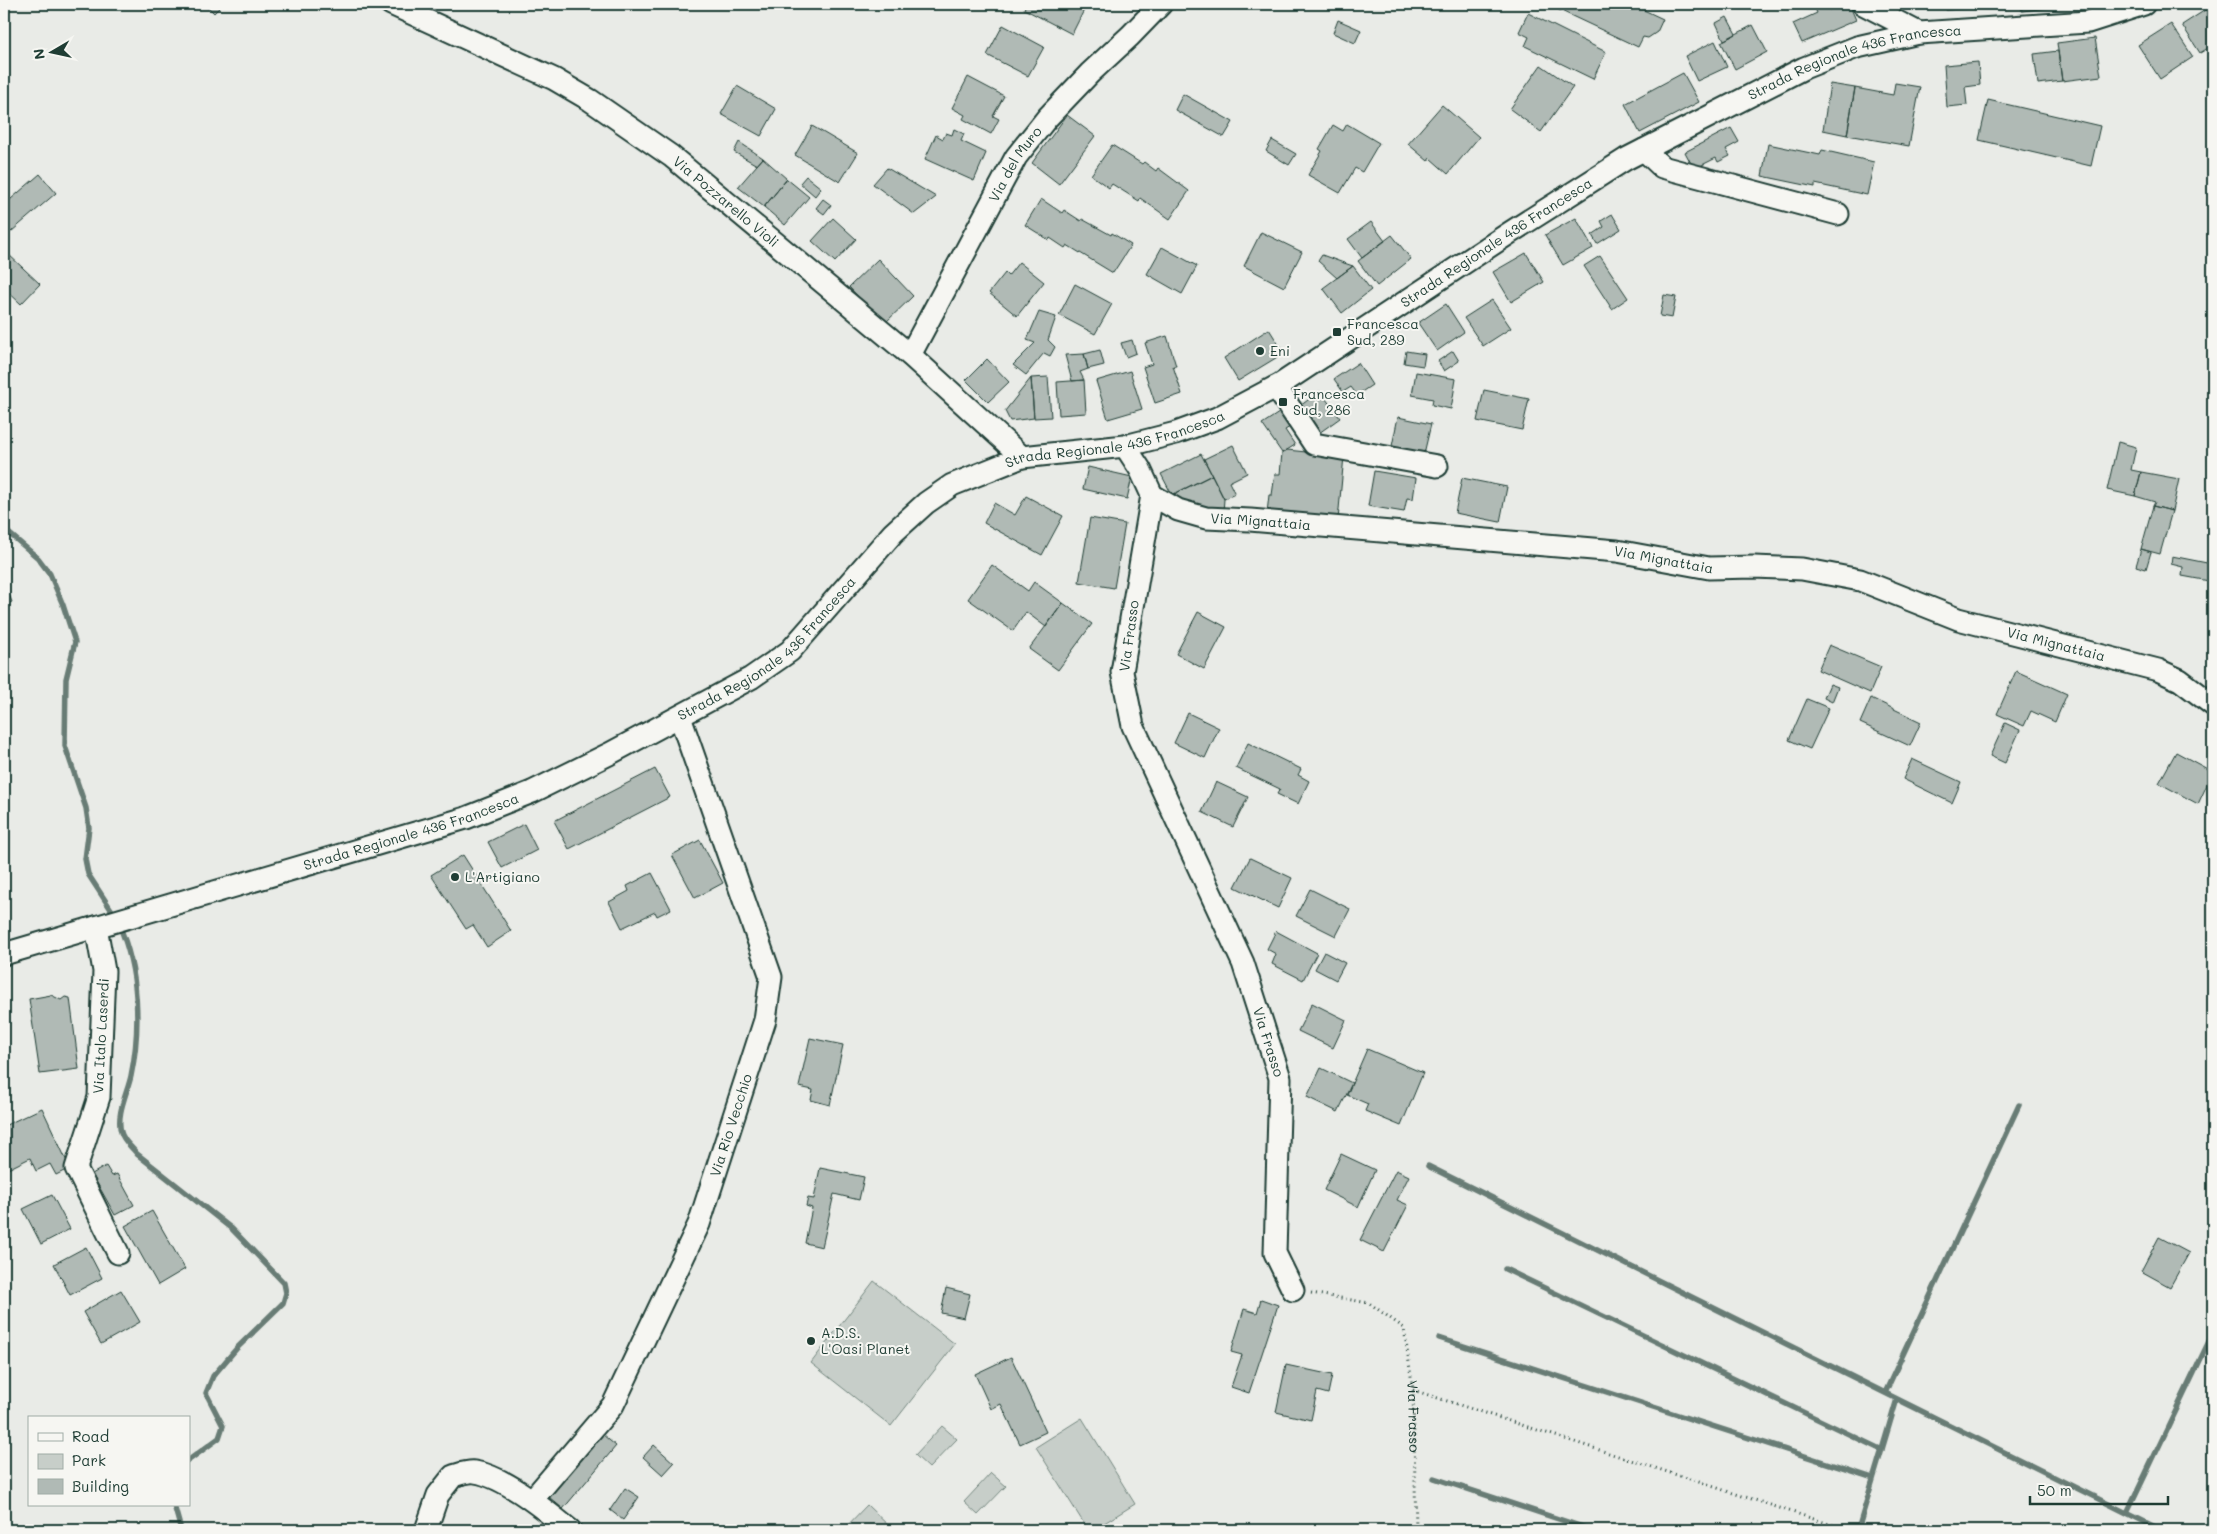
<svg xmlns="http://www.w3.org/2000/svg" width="2217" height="1534" viewBox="0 0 2217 1534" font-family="Mali,sans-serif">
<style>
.green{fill:#c7cec9;stroke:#73867e}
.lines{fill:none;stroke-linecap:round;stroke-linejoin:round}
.stream{stroke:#687c75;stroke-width:5.5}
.building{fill:#b0bab5;stroke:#1f3d34}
.minor-casing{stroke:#1f3d34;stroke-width:25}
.path{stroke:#1f3d34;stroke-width:3;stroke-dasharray:1 4;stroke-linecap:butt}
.minor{stroke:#f6f6f2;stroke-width:21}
.poi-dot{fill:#1f3d34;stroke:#f6f6f2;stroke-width:2}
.labels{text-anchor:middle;stroke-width:4;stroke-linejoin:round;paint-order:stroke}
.street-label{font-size:14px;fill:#1f3d34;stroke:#f6f6f2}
.poi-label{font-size:14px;fill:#1f3d34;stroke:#f6f6f2;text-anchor:start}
</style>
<rect width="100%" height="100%" fill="#e9ebe7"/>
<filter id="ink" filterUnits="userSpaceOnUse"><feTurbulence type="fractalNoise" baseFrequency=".02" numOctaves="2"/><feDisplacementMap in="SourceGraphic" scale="10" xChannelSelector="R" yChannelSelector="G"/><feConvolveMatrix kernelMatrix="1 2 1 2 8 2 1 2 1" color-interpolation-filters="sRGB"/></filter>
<g filter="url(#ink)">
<path class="green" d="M874 1281 955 1344 891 1426 811 1363Z
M1082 1418 1135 1504 1093 1530H1088L1036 1447Z
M942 1426 957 1439 929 1468 915 1455Z
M991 1473 1006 1486 978 1515 964 1502Z
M867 1505 893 1530H843Z"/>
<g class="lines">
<path class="stream" d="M4 529 38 558 50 574 63 605 75 642 66 679 65 746 86 808 89 828 85 859 88 874 116 917
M119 925C139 970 141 1028 131 1076 127 1094 116 1114 121 1132 123 1141 132 1147 137 1154L232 1229 284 1283 286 1293 283 1303 237 1348 213 1376 206 1393 223 1426 219 1438 189 1460
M1428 1166 2161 1530
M1505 1269 1882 1450
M1439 1338 1873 1478
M1885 1393 2019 1105
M1434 1478 1592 1530
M174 1505 181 1530
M2127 1513 2213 1333
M1860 1523 1897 1399"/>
</g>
<path class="building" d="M205 4H221L222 5 214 13Z
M1026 4H1082L1086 6 1072 34 1024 9Z
M1560 4H1631L1663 19 1657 32 1648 38 1643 37 1638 47 1557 9Z
M1813 4H1826L1829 10 1844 4H1849L1856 20 1802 43 1793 24 1817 13Z
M1946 4H1992L1993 7 1946 10Z
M2021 4H2083L2022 11Z
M2213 5V45L2200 53 2182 25Z
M1528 13 1606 52 1593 79 1525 46 1529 37 1519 32Z
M1727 17 1736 34 1724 40 1716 23Z
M1338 20 1361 30 1355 43 1333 33Z
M2171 24 2193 57 2160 79 2138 45Z
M1003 25 1044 47 1028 76 987 55Z
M1753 25 1767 52 1735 69 1721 42Z
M2095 38 2101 76 2062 81 2057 43Z
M1715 41 1727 67 1697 81 1685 56Z
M2058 51 2062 81 2038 84 2034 54Z
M1978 62 1980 85 1965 87 1967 105 1947 107 1944 65Z
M1541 65 1573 87 1541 132 1510 109Z
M1683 73 1699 102 1640 133 1625 104Z
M968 77 1004 96 993 116 999 119 991 134 963 119 965 115 952 108Z
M1895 83 1920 87 1909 146 1847 135 1855 88 1893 95Z
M1830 84 1855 88 1847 135 1823 130Z
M737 86 776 109 761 136 721 114Z
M1183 94 1233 122 1224 137 1175 110Z
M1988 100 2100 126 2091 166 1979 140Z
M1442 105 1479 137 1448 174 1430 158 1428 161 1408 144Z
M1067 115 1095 136 1059 184 1032 163Z
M1347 124 1379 143 1362 172 1355 168 1340 193 1308 175 1322 151 1319 149 1333 125 1343 131Z
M812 126 858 153 840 182 795 155Z
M1731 128 1739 142 1726 149 1730 156 1718 162 1716 158 1694 169 1685 152Z
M954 129 964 134 961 141 986 153 974 181 925 159 936 135 943 139 946 133 952 135Z
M1272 140 1296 154 1289 165 1266 151Z
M739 142 763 158 757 165 734 152Z
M1768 144 1820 155 1822 150 1874 162 1867 195 1815 184V187L1762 176Z
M1112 145 1142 164 1144 162 1156 171 1158 168 1189 191 1170 219 1140 198 1139 201 1112 184 1109 188 1091 175Z
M763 158 787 179 764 207 738 187Z
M887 168 936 197 914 214 873 184Z
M40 174 56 193 4 238V205Z
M806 176 821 188 815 196 800 183Z
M787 179 809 197 785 225 764 207Z
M823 199 831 205 824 214 816 208Z
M1041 199 1062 213 1064 210 1081 221 1082 219 1111 235 1112 233 1131 245 1113 273 1067 245 1065 248 1050 238 1049 240 1025 225Z
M1612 214 1621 229 1597 244 1592 235 1604 227 1601 221Z
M833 218 856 239 835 262 812 241Z
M1576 218 1593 248 1563 265 1545 235Z
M1371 222 1385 241 1362 258 1348 239Z
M1261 232 1302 252 1284 287 1244 266Z
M1392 235 1411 259 1377 286 1358 261Z
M1162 247 1197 266 1182 294 1147 274Z
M7 253 40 284 21 304 4 288V257Z
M1526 253 1544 282 1511 302 1493 272Z
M1322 255 1341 262 1353 266 1337 278 1318 261Z
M1600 256 1628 298 1612 309 1584 266Z
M878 259 913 296 884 324 849 287Z
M1019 262 1044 282 1017 316 989 293 1005 273 1008 276Z
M1353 266 1371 290 1342 313 1323 288Z
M1075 284 1112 304 1095 334 1059 315Z
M1664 295 1676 297 1672 318 1660 316Z
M1492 300 1511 328 1483 346 1464 318Z
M1446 304 1464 332 1437 351 1418 323Z
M1039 312 1056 317 1048 340 1055 347 1050 356 1044 353 1026 375 1013 365 1035 343 1027 340Z
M1269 329 1284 353 1238 381 1224 358Z
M1167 336 1176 366H1173L1182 394 1155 403 1143 367 1152 364 1145 343Z
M1132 340 1136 353 1126 357 1121 343Z
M1100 350 1104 365 1088 369 1084 354Z
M1406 351 1425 354 1423 366 1404 363Z
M1453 351 1459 361 1444 371 1438 361Z
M1084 354 1088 369 1080 372 1084 380 1072 381 1065 355Z
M987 359 1009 382 988 402 966 380Z
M1358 363 1372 385 1357 395 1351 387 1343 392 1334 379Z
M1130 371 1142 409 1108 419 1096 381Z
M1416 372 1456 379 1451 409 1432 405 1433 399 1412 395Z
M1048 377 1051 417 1034 418 1031 378Z
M1031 378 1034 418 1010 421 1005 411Z
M1084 380 1086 413 1059 415 1057 382Z
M1484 390 1529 399 1522 430 1477 421Z
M1320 391 1340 418 1319 433 1300 406Z
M1285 409 1295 424 1285 430 1295 445 1282 453 1262 424Z
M1398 417 1431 424 1423 458 1391 451Z
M2118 442 2136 447 2131 470 2141 472 2135 496 2107 490Z
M1233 445 1247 473 1229 482 1235 494 1224 499 1204 459Z
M1287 450 1344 456 1338 520 1267 513 1269 495H1272L1275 474H1280L1282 453Z
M1201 454 1212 475 1172 495 1161 474Z
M1088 467 1132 477 1127 499 1083 489Z
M1374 471 1416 478 1413 499 1407 498 1404 512 1368 506Z
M2141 472 2179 479 2172 511 2153 506 2155 502 2135 496Z
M1212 475 1224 499 1223 513 1193 510 1172 495Z
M1462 478 1507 487 1500 522 1455 513Z
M1026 496 1063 516 1042 555 984 523 994 503 1015 515Z
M2153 506 2172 511 2160 554 2141 549Z
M1090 518 1125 524 1114 588 1079 582Z
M2141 549 2151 552 2146 569 2136 566Z
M2172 556 2212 564 2209 581 2182 576 2183 567 2171 564Z
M992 565 1028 591 1034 582 1063 603 1046 627 1026 612 1013 631 968 599Z
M4 581 12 602 4 605Z
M1063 603 1092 624 1058 670 1029 649Z
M1198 612 1226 627 1204 669 1176 654Z
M1829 645 1881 667 1870 693 1818 670Z
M2016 671 2067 694 2055 722 2031 711 2024 726 1997 714Z
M1830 684 1838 687 1832 702 1824 698Z
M1871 698 1921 722 1910 746 1860 723Z
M1807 699 1829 708 1810 749 1789 740Z
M1188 713 1219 728 1205 758 1174 743Z
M2005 723 2020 730 2005 763 1990 756Z
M1248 743 1301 769 1298 775 1309 781 1298 804 1277 794 1280 789 1236 768Z
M2176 752 2213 772 2198 804 2159 783Z
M1912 759 1961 782 1952 803 1903 779Z
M655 769 670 797 569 849 554 821Z
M1216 782 1248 797 1233 827 1202 812Z
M524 824 537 850 502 868 488 842Z
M700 840 723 883 695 898 672 855Z
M463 855 511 931 487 947 473 925 466 929 431 875Z
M1250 858 1292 878 1278 908 1235 887Z
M652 873 671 909 657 916 655 912 622 928 609 902 629 891 627 886Z
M1310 889 1350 909 1336 936 1296 916Z
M1276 931 1317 953 1303 980 1272 964 1276 954 1267 949Z
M1324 952 1345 963 1336 980 1315 969Z
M51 995 61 1000 65 997 70 998 79 1069 40 1074 29 999Z
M1312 1003 1346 1020 1333 1048 1298 1031Z
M810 1038 843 1045 830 1105 811 1100 813 1090 799 1087Z
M1367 1049 1423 1073 1401 1126 1365 1111 1368 1104 1347 1095Z
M1321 1068 1352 1083 1338 1112 1307 1097Z
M42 1108 70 1168 56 1175 50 1164 36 1171 30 1158 4 1171V1126Z
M1341 1154 1375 1170 1358 1207 1324 1190Z
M106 1166 112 1176 117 1174 134 1205 115 1215 92 1174Z
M820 1168 864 1177 859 1200 834 1194 822 1247 805 1243 812 1208 806 1206 808 1198 814 1199Z
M1396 1170 1409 1176 1397 1200 1408 1205 1384 1252 1360 1240Z
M52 1195 70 1229 41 1244 23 1209Z
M152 1211 185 1269 158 1285 125 1226Z
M2159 1237 2189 1253 2170 1287 2141 1271Z
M86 1247 102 1278 70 1295 54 1264Z
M946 1288 970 1294 964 1318 941 1313Z
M121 1290 140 1322 101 1344 83 1312Z
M1261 1299 1278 1305 1249 1393 1231 1387 1242 1355 1231 1352 1244 1309 1257 1313Z
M1011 1357 1046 1432 1020 1444 1001 1404 991 1409 975 1374Z
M1286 1365 1332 1375 1328 1394 1317 1391 1311 1420 1276 1412Z
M602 1434 616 1446 563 1509 549 1497Z
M654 1445 674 1463 663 1475 643 1457Z
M625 1488 639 1497 623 1520 610 1510Z"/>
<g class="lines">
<g class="minor-casing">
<g id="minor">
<path id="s2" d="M391 4 554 79 590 100 671 156 910 355 1022 457"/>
<path d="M1863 4 1919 33"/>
<path d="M1644 150 1662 167 1838 214"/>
<path id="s3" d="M910 355 1016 157 1047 118 1090 73 1130 36 1161 4"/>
<path d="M1276 387 1314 444 1437 466"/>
<path id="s4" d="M1125 446 1140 469 1152 495 1178 510 1206 518 1250 520 1617 551 1709 568 1754 567 1802 569 1860 580 1958 619 2158 670 2180 680 2213 705"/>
<path id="s5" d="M1152 495 1122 672 1133 726 1243 963 1280 1078 1275 1253 1293 1290"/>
<path d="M96 927 104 971 99 1097 76 1168 118 1253"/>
<path id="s6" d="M4 954 466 818 532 792 609 754 751 678 790 651 893 533 926 503 952 485 1022 457 1125 446 1176 433 1217 418 1281 384 1511 232 1626 159 1804 68 1857 47 1919 33 2088 22 2144 4"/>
<path id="s7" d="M532 1500 613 1405 699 1224 765 1020 771 977 680 717"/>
<path d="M426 1530 438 1495 453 1476C460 1474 468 1471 475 1472 506 1477 546 1511 570 1530"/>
</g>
</g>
<g class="path">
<path id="s1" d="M1311 1293 1369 1303 1404 1328 1413 1390 1416 1530"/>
<path d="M1413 1390 1848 1530"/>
</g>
<use href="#minor" class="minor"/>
</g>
</g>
<g class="poi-dot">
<rect x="1332" y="327" width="10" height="10" rx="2.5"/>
<circle cx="1260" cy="351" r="5"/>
<rect x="1278" y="397" width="10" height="10" rx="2.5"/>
<circle cx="455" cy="877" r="5"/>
<circle cx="811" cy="1341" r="5"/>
</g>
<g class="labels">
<g class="street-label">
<text dy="5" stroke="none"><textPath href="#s6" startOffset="2090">Strada Regionale 436 Francesca</textPath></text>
<text dy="5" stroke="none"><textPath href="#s3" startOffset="218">Via del Muro</textPath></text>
<text dy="5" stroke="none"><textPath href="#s2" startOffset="391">Via Pozzarello Violi</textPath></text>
<text dy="5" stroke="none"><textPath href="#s6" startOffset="1685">Strada Regionale 436 Francesca</textPath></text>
<text dy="5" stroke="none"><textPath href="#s6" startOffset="1250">Strada Regionale 436 Francesca</textPath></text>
<text dy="5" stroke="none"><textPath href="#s4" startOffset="170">Via Mignattaia</textPath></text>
<text dy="5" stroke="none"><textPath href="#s4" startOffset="575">Via Mignattaia</textPath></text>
<text transform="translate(1129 636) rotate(-82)" y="5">Via Frasso</text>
<text dy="5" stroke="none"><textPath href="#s4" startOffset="980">Via Mignattaia</textPath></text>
<text dy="5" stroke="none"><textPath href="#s6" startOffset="830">Strada Regionale 436 Francesca</textPath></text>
<text dy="5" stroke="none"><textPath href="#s6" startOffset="425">Strada Regionale 436 Francesca</textPath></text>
<text transform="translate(101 1036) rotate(-87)" y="5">Via Italo Laserdi</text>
<text dy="5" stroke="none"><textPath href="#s5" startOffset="579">Via Frasso</textPath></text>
<text dy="5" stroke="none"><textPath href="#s7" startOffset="429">Via Rio Vecchio</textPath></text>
<text dy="5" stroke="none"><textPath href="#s1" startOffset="191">Via Frasso</textPath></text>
</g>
<g class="poi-label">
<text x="1347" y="329">Francesca<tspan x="1347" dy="16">Sud, 289</tspan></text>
<text x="1270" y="356">Eni</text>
<text x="1293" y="399">Francesca<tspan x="1293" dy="16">Sud, 286</tspan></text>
<text x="465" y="882">L'Artigiano</text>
<text x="821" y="1338">A.D.S.<tspan x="821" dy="16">L'Oasi Planet</tspan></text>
</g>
</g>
<rect width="2217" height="1534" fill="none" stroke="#f6f6f2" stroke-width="20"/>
<rect x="10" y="10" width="2197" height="1514" fill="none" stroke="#1f3d34" stroke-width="2" filter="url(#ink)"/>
<rect x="28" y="1416" width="162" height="90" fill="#f6f6f2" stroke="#a0aca6"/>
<rect x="38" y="1433" width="25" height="8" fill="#f6f6f2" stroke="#a0aca6"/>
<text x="72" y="1442" font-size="15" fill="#1f3d34">Road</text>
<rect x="38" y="1454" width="25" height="15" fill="#c7cec9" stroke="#a0aca6"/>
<text x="72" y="1466" font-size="15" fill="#1f3d34">Park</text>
<rect x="38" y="1479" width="25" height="15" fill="#b0bab5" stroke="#a0aca6"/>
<text x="72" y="1492" font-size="15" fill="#1f3d34">Building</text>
<g transform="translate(52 52) rotate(261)" stroke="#f6f6f2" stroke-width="4" paint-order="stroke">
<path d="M0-4L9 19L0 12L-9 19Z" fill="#1f3d34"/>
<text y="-8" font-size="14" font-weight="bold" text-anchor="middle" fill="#1f3d34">N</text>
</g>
<path d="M2030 1496v8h138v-8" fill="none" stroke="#1f3d34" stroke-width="2.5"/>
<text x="2037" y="1496" font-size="15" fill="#1f3d34" stroke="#f6f6f2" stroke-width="4" paint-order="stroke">50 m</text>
</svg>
